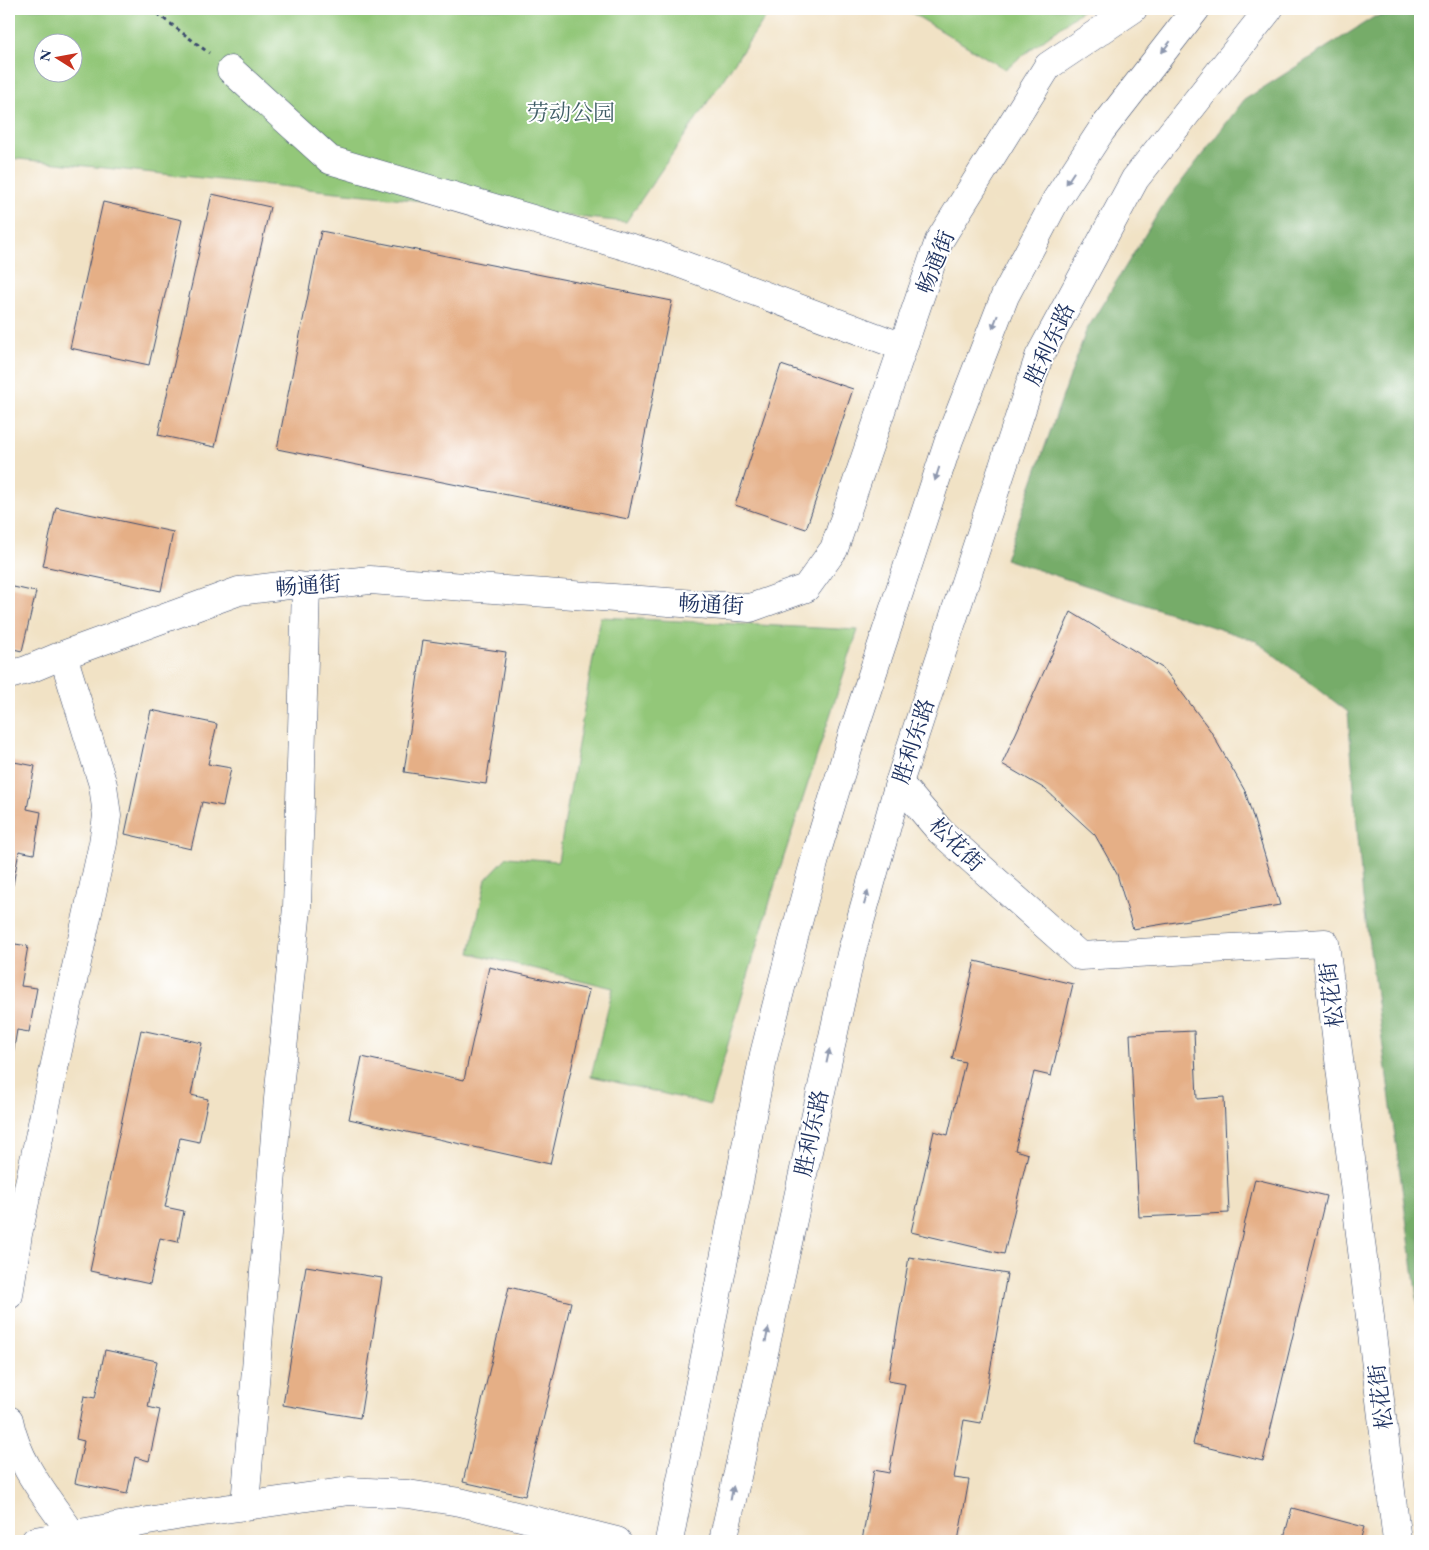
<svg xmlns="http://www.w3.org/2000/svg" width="1429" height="1550" viewBox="0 0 1429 1550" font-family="'EB Garamond','Noto Serif SC',serif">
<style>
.green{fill:#93c779;stroke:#577b6c;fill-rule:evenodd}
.forest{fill:#76ac69;stroke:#486e64}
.building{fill:#e5af86}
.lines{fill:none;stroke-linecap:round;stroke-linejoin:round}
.minor-casing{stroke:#3b4a6d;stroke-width:29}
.major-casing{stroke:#3b4a6d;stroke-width:29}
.path{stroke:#3b4a6d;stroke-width:3;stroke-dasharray:4 4;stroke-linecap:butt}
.minor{stroke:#fff;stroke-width:28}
.major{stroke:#fff;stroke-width:28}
.oneway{fill:#8d97ae}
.labels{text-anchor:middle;stroke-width:4;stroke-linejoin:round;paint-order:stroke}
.park-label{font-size:22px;fill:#3f5d66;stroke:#fff}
.street-label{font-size:22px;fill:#1b2f5e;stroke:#fff}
</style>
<rect width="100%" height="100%" fill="#fff"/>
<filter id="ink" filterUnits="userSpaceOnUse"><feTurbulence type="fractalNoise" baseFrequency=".02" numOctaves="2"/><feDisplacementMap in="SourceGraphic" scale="10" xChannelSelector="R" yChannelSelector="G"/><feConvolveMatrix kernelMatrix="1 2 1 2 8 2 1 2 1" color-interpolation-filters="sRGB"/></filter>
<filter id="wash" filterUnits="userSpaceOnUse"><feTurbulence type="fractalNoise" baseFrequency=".0096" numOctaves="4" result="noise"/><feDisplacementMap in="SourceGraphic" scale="20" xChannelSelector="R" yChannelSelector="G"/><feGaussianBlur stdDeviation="1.12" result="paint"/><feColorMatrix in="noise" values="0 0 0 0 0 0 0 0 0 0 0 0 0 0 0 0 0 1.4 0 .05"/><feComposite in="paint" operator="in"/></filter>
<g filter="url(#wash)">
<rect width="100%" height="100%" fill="#f1e2c5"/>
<path class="green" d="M9 9H771L626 222 9 158ZM42 42H72V72H42Z
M905 9H1084L1005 69Z
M600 617 858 630 776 881 710 1105 591 1076 613 988 470 953 486 879 507 857 558 861Z"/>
<path class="forest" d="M1420 12V1321L1363 899 1348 712 1256 641 1005 559 1086 331 1162 207 1244 100 1374 17Z"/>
<g id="blocks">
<path class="building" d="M212 194 270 207 215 447 158 435Z
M103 202 182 220 149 365 70 348Z
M321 231 672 301 628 519 277 449Z
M781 365 853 389 806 529 735 505Z
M56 507 173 532 161 591 43 566Z
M9 586 36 592 22 651 9 648Z
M1071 612 1164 669 1210 730 1245 791 1280 905 1133 929 1117 874 1095 835 1045 789 1002 764Z
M423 640 506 652 486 784 404 772Z
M151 710 217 724 208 764 231 768 223 806 202 802 191 849 125 834Z
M9 761 35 766 27 809 41 812 34 854 19 851 13 885 9 884Z
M9 943 28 946 21 986 37 988 29 1032 17 1030 11 1067 9 1066Z
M975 961 1073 984 1051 1076 1034 1072 1015 1150 1028 1154 1004 1254 911 1232 934 1131 948 1135 965 1062 952 1059Z
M489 967 589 990 550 1164 349 1119 362 1057 464 1080Z
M141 1030 202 1043 191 1095 208 1099 199 1142 180 1138 165 1207 184 1211 178 1242 160 1238 150 1284 90 1271Z
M1194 1031 1197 1099 1224 1097 1229 1213 1139 1217 1130 1034Z
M1255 1179 1326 1196 1263 1461 1193 1444Z
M909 1257 1007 1274 981 1423 964 1420 954 1478 969 1480 958 1541H862L874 1470 889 1473 905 1384 888 1381Z
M306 1266 382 1278 360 1418 283 1405Z
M509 1287 571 1302 525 1496 463 1482Z
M105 1350 157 1361 148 1407 160 1410 149 1461 135 1457 127 1494 75 1483 84 1441 76 1439 84 1396 95 1398Z
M1292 1508 1364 1527 1360 1541H1283Z"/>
</g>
</g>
<g filter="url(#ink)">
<use href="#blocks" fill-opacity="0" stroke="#3b4a6d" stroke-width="1"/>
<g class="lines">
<g class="minor-casing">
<path id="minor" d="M231 70 330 160 659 256 903 347
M9 675 27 670 63 655 239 591 289 585 306 587 370 580 750 608 806 588 834 549 939 241 1048 66 1133 9
M899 783 940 831 1080 956 1325 943 1397 1541
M9 1295 18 1234 103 843 107 816 103 785 63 655
M9 1420C17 1463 48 1499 72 1534
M245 1505 278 1099 297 908 306 587
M35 1541 182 1515 349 1491 408 1494 460 1502 617 1541"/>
</g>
<g class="major-casing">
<path id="major" d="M669 1541 764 1054 789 956 818 848 853 733 949 440 1005 296 1056 200 1101 131 1196 9
M723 1541 851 954 899 783 1039 357 1135 179 1269 9"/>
</g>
<path class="path" d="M151 9 209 53"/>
<use href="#minor" class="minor"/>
<use href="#major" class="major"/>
</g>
<defs><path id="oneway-solid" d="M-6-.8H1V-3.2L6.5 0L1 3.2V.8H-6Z" transform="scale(1.25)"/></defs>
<g class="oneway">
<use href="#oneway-solid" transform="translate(1166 47) rotate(128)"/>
<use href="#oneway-solid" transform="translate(1070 178) rotate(123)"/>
<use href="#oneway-solid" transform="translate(995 322) rotate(111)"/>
<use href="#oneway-solid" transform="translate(937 474) rotate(108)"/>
<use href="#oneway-solid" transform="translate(866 898) rotate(-74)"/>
<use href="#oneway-solid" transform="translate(828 1056) rotate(-78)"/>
<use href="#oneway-solid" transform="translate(767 1335) rotate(-78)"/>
<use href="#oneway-solid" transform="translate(732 1493) rotate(-79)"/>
</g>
</g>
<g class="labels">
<g class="park-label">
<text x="571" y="120">劳动公园</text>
</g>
<g class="street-label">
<text transform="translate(935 262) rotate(-68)" y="8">畅通街</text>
<text transform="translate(1049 344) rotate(-65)" y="8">胜利东路</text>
<text transform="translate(308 585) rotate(-4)" y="8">畅通街</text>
<text transform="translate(711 604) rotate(3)" y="8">畅通街</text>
<text transform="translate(913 741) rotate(-72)" y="8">胜利东路</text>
<text transform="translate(957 844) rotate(44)" y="8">松花街</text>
<text transform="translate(1331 995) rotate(-97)" y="8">松花街</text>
<text transform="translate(811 1133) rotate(-78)" y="8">胜利东路</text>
<text transform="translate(1380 1397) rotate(-97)" y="8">松花街</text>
</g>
</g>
<rect width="1429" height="1550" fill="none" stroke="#fff" stroke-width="30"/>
<g transform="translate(58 58) rotate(281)"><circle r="24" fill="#ffffff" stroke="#a4acbf"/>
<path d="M0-4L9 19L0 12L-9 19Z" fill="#c8321e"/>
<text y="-8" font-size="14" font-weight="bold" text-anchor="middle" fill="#1b2f5e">N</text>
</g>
</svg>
